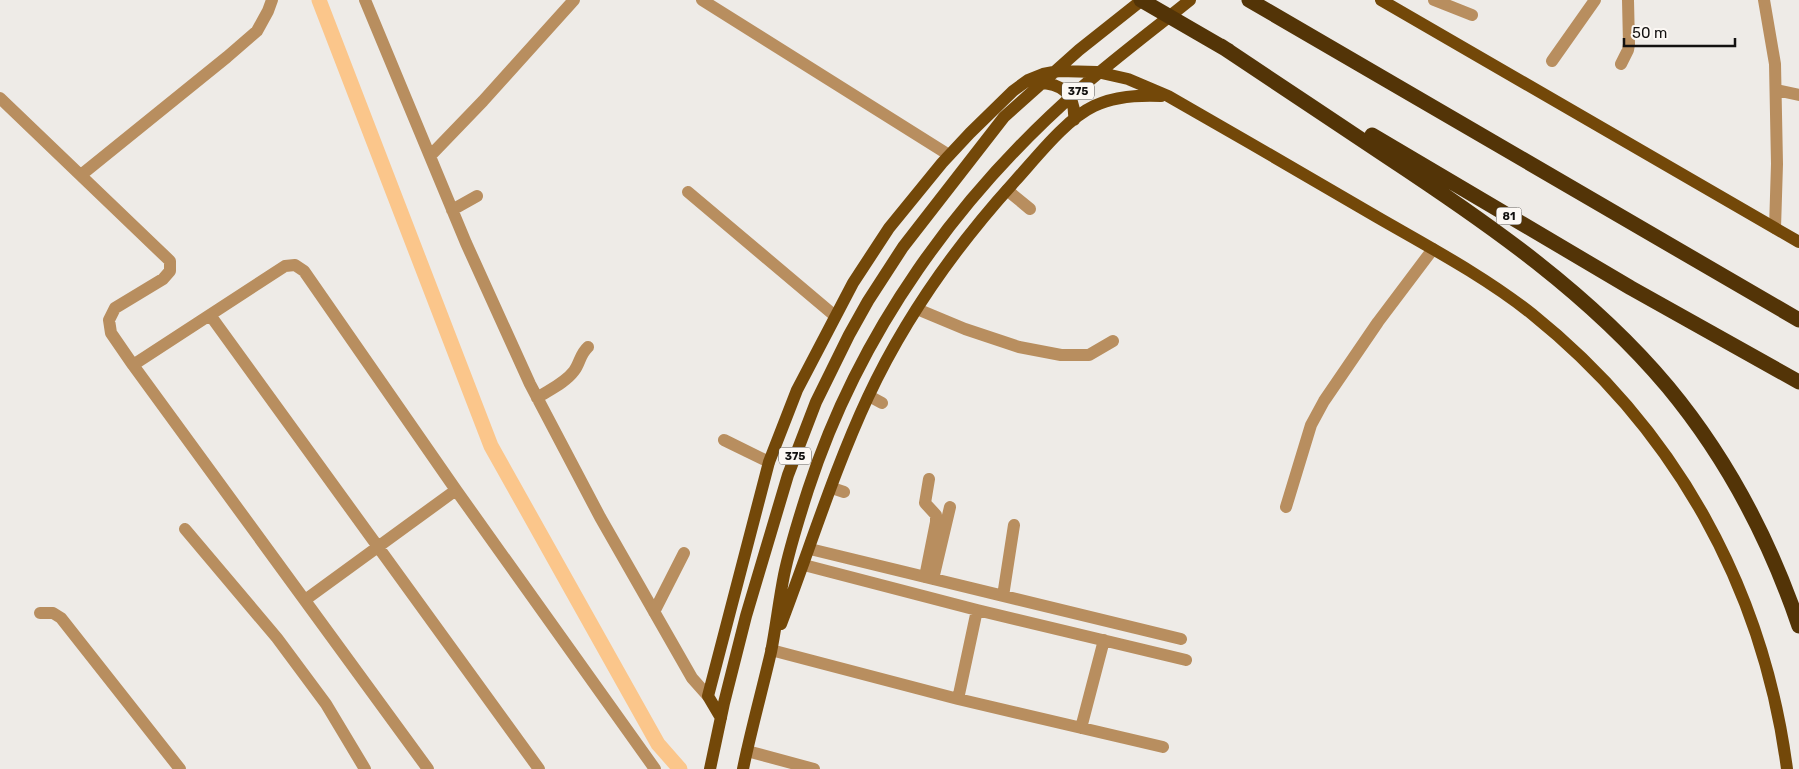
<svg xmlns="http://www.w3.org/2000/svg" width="1799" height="769" viewBox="0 0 1799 769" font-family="Rubik,sans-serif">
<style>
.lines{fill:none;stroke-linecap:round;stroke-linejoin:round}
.canal{stroke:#fbc68b;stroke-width:15}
.minor{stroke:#b88e5f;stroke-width:12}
.major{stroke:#734809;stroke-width:12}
.highway{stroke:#533407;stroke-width:15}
.labels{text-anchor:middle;stroke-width:5;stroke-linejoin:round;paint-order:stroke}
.shield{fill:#fcf8f4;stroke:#595654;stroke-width:1}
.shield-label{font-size:11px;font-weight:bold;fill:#131110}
</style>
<rect width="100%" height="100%" fill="#eeebe7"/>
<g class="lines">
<path class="canal" d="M319 0 491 446 658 744 680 769"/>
<path class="minor" d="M365 0 466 243 530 384 600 517 692 678 708 696
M702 0 949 155
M1434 0 1472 15
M1764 0 1775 64 1777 164 1775 228
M1552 61 1595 0
M1621 64 1628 50 1629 44 1628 0
M1776 90 1799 95
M0 98 170 261V271L163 279 115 308 109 320 111 333 133 365
M430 156 483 101 574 0
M81 175 227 57 257 31 268 11 272 0
M1007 190 1030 209
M688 192 835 316
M452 210 477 196
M917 309 965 329 1019 347 1061 355H1089L1113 341
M210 315 539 769
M869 396 882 403
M537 398C549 390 565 383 574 371 580 363 580 354 588 347
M724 440 769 462
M832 488 844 492
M1286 507 1311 425 1324 401 1378 322 1433 249
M185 529 277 638 326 704 365 769
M810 549 1181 639
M804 565 977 610 1186 660
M925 577 936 522V515L925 503 929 479
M933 579 950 507
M1003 596 1014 525
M305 600 456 490
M654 612 684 553
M40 613H53L61 618 180 769
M771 650 958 699 1163 747
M958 699 977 610
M1081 728 1104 640
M747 751 814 769
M428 769 133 365 285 266 295 265 304 271 456 490 655 769"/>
<path class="major" d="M1381 0 1799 242
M1036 83C1061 82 1076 94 1074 120
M781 624C810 548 834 470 868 397 905 318 956 246 1015 181 1036 158 1066 119 1094 106 1115 96 1138 95 1161 96
M721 718 708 696 769 462 797 390 853 283 889 228 942 163 970 133 1013 91 1028 80 1043 74 1059 71 1097 72 1128 79 1168 96C1238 136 1307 176 1377 217 1429 247 1484 276 1532 314 1675 429 1763 587 1787 769
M710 769 724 703 746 616 788 475 816 402 849 335 868 301 903 247 1004 117 1079 50 1142 0
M743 769C751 730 762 691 771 652 776 627 779 600 784 575 790 546 799 518 808 490 859 333 958 195 1082 87 1117 57 1154 29 1190 0"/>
<path class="highway" d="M1141 0 1229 51
M1249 0 1799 320
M1221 46C1277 83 1333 121 1389 158 1489 224 1590 294 1668 387 1726 457 1770 541 1799 626
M1372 135 1631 288 1799 382"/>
</g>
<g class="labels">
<g class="shield">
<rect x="1062" y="82.5" width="32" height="17" rx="4"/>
<rect x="1496.5" y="207.5" width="25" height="17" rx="4"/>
<rect x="779" y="447.5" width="32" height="17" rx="4"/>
</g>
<g class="shield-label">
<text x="1078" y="95">375</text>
<text x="1509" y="220">81</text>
<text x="795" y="460">375</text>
</g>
</g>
<path d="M1624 38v8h111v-8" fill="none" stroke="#131110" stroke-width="2.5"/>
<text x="1632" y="38" font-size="15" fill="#131110" stroke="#fcf8f4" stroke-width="4" paint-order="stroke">50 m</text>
</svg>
